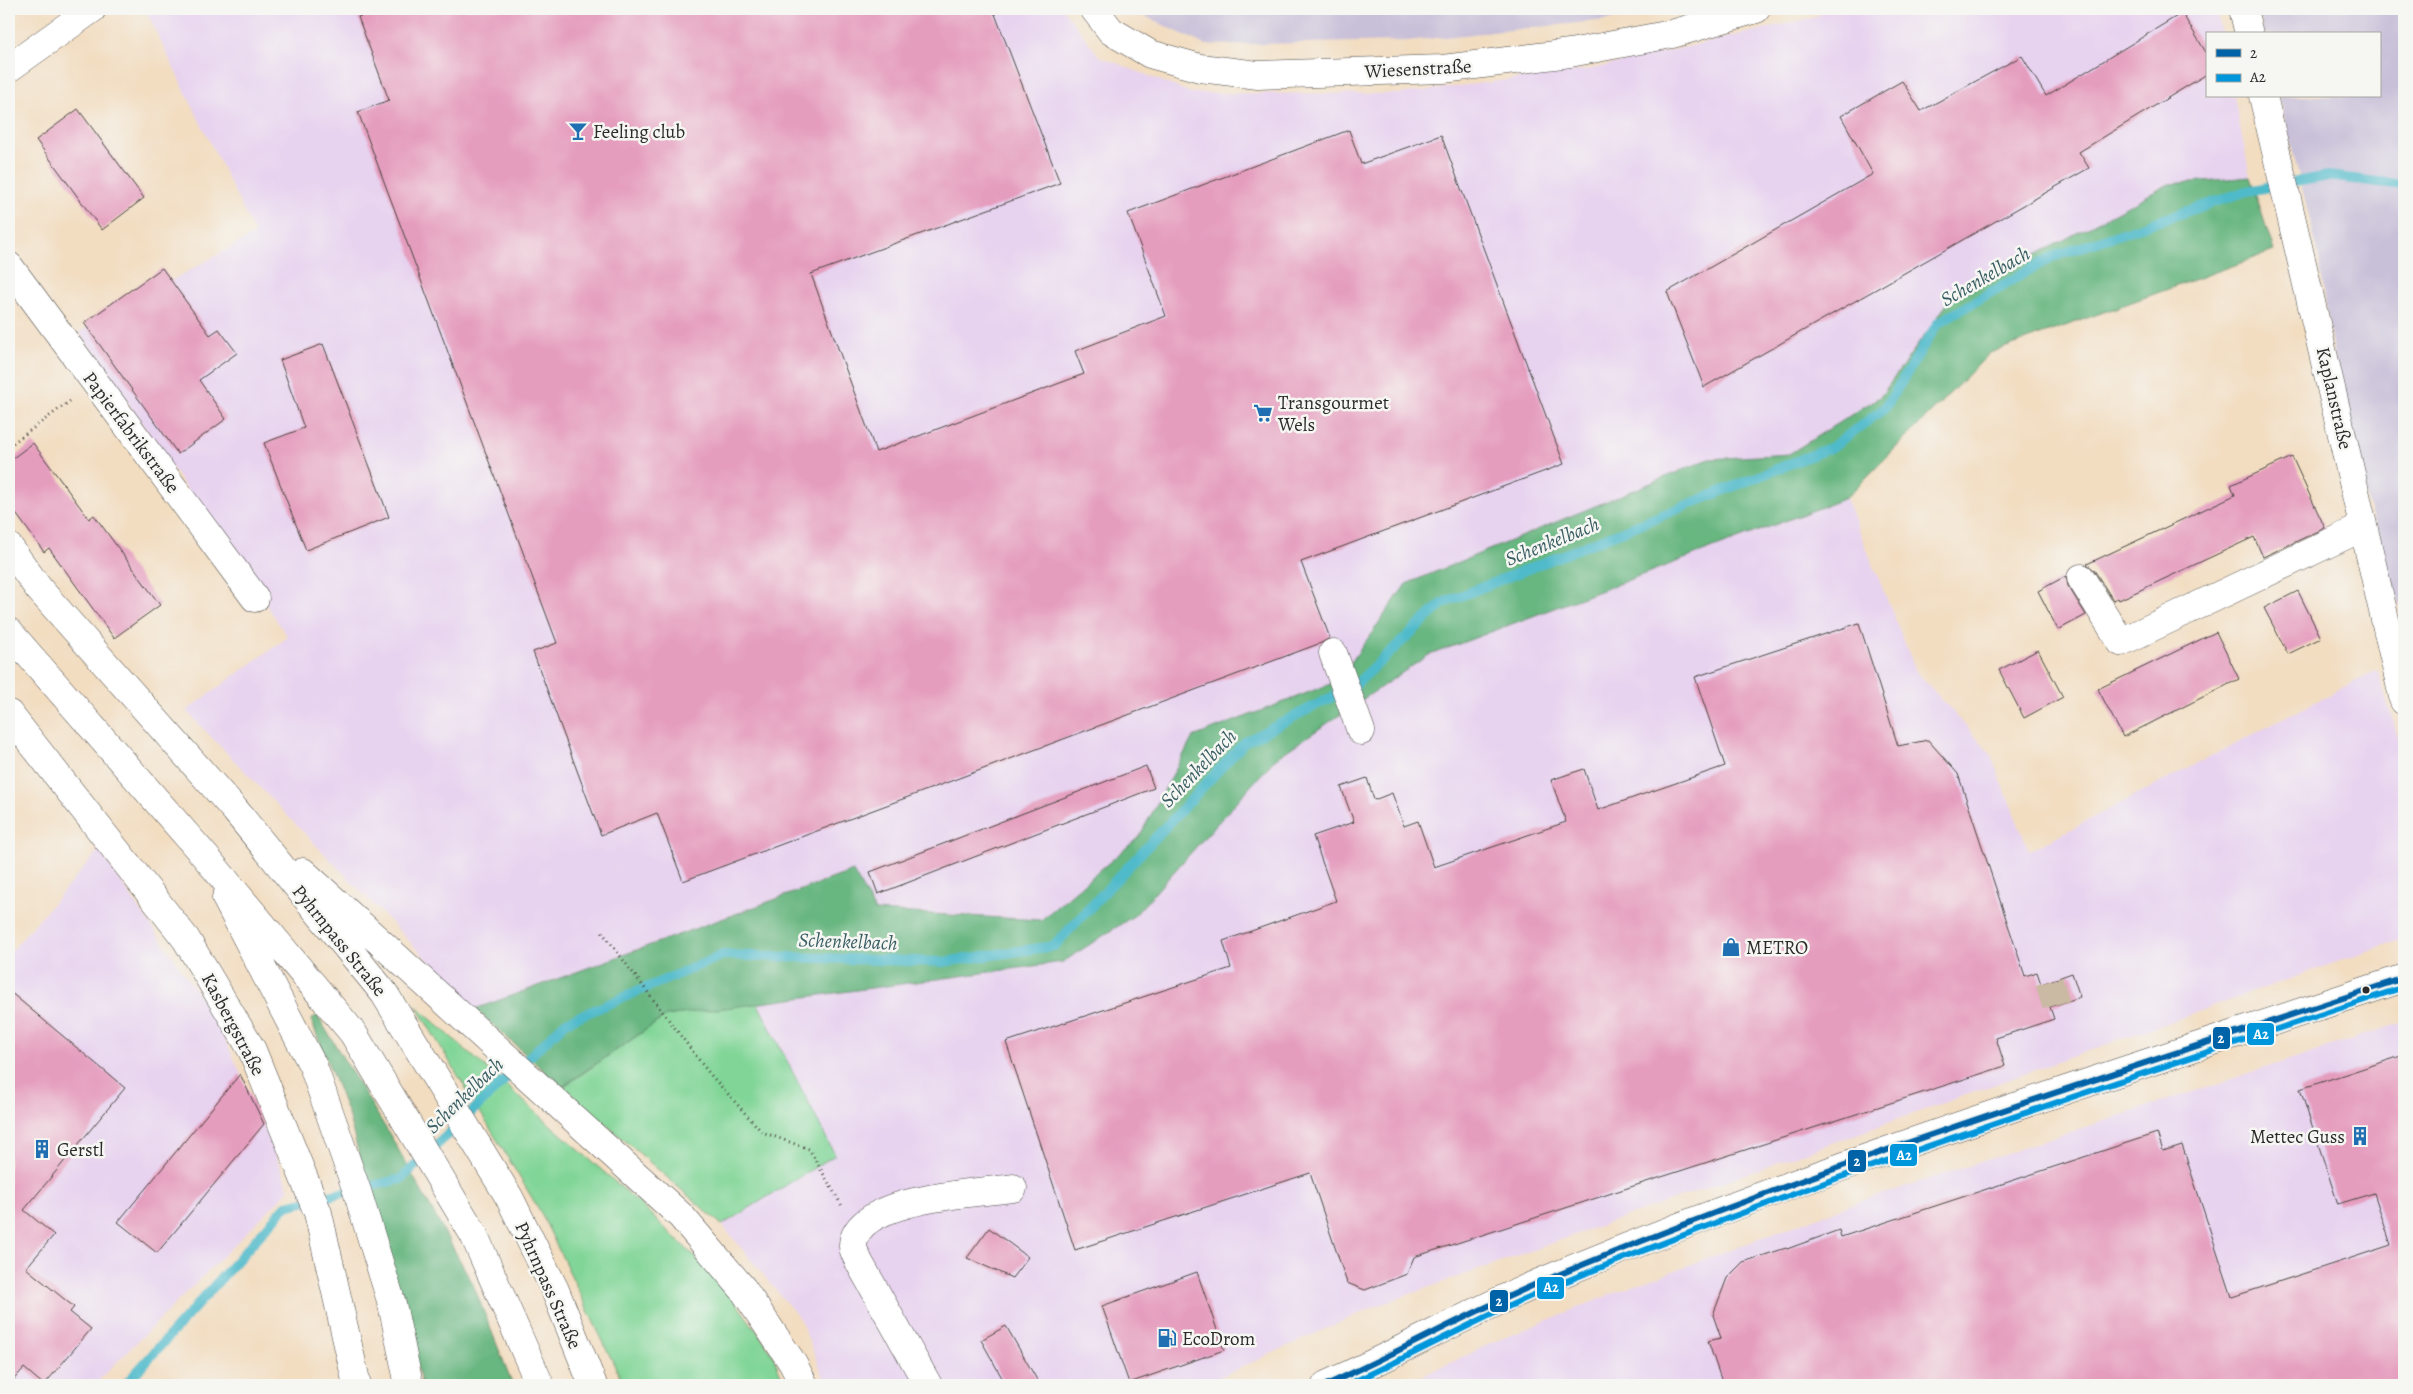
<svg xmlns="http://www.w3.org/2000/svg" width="2413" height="1394" viewBox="0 0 2413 1394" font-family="Alegreya,serif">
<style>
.built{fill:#e7d2ef}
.industrial{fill:#c8bfd8}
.green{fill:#81d597;stroke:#568061}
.forest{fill:#68b680;stroke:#4a7056}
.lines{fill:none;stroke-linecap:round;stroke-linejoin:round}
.stream{stroke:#4fbaca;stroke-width:10}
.building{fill:#e59dbe}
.minor-tunnel{stroke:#cab9a3;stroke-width:28;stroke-dasharray:28 14;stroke-linecap:butt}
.minor-casing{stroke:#494642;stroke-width:29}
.major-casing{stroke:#494642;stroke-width:29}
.path{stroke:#494642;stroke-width:3;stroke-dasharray:1 4;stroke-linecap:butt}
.minor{stroke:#fff;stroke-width:28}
.major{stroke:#fff;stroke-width:28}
.bus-1-casing{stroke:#f6f6f2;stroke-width:10}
.bus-2-casing{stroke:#f6f6f2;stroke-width:10}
.bus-1{stroke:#0062a7;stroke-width:6}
.bus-2{stroke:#0096dc;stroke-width:6}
.bus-dot{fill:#2b2b2b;stroke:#f6f6f2;stroke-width:2}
.labels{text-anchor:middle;stroke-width:5;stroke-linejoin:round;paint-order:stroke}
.street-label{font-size:19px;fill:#2b2b2b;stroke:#f6f6f2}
.poi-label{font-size:19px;fill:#2b2b2b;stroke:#f6f6f2;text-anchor:start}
.water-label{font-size:20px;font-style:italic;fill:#385d63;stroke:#f6f6f2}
.line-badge{stroke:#f6f6f2;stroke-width:2}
.badge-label{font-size:14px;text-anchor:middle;font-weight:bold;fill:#fff}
</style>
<rect width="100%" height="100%" fill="#f6f6f2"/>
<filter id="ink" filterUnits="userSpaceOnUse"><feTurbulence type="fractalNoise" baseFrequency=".02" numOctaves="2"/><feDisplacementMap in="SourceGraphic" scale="10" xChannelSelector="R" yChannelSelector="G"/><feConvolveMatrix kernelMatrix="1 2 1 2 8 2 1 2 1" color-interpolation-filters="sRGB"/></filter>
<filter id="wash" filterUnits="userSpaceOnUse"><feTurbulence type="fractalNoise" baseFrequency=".0096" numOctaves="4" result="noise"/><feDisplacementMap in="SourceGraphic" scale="20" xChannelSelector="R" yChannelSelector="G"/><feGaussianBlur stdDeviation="1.12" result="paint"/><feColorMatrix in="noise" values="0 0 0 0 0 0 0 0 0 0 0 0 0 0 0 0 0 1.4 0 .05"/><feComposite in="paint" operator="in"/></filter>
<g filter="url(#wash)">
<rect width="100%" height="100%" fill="#f2ddc1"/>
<path class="built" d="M145 9H1063L1099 56 1191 93 1399 94 1592 69 1815 17 1830 9H2216L2221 34H2207V96H2234L2250 177 2169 184 1949 301 1881 396 1789 454 1709 459 1338 681 1193 737 1139 837 1041 920 875 911 852 871 475 1009 186 711 288 637 79 332 255 234Z
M1846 498 1916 671 1990 753 2029 851 2377 670 2404 757V938L1374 1307 1202 1385H827L800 1319 722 1225 835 1155 757 1002 1063 962 1135 915 1276 758 1427 656Z
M99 850 215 1018 264 1124 289 1190 94 1385H9V954Z
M2404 1022V1385H1922L1920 1382 1911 1385H1404L1496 1341 1617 1292 1844 1207Z"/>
<path class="industrial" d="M1130 9H1647L1615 19 1407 41 1205 45Z
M2258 9H2404V620L2344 425 2318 252 2279 96H2379V34H2264Z"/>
<path class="green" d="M757 1002 835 1155 722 1225 563 1087 666 1016Z
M416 1006 639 1203 721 1282 771 1351 785 1385H624L540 1211Z"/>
<path class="forest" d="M2250 177 2274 251 1990 353 1846 498 1427 656 1276 758 1135 915 1063 962 666 1016 562 1087 475 1009 853 871 875 911 1041 920 1139 837 1193 737 1338 681 1406 584 1709 459 1789 454 1881 396 1949 301 2169 184Z
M317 1015 393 1140 472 1282 513 1385H422L348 1114 311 1020Z"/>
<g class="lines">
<path class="stream" d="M125 1385 286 1206 401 1179 566 1022 723 955 943 962 1054 946 1245 742 1355 685 1443 603 1832 447 1885 408 1938 323 2052 257 2247 191 2328 176 2404 185"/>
</g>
<g id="blocks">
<path class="building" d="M380 9H993L1060 183 811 274 876 452 1084 374 1075 351 1166 316 1128 213 1349 130 1361 164 1441 135 1564 464 1301 562 1330 638 1321 643 683 881 657 813 601 835 533 652 557 643 358 112 389 100 358 17Z
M2182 13 2207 54V74L2079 152 2089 168 1704 387 1667 292 1873 174 1841 116 1902 81 1921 111 2022 56 2046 96Z
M78 109 144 198 102 230 36 140Z
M162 268 210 335 219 329 237 353 199 380 226 419 178 454 84 323Z
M323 344 389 517 306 550 264 443 304 428 280 360Z
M33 443 89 519 94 515 160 605 114 638 49 548 44 552 9 504V461Z
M2292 457 2325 528 2263 557 2254 537 2119 600 2118 598 2113 600 2094 570 2087 564 2235 495 2231 485Z
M2066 576 2068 586 2086 615 2058 630 2038 591Z
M2298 591 2321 638 2288 654 2264 608Z
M1859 623 1898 746 1928 740 1958 774 2025 976 2037 972 2041 984 2072 973 2080 997 2050 1007 2054 1019 1996 1038 2005 1066 1414 1257 1407 1274 1365 1290 1347 1283 1310 1173 1075 1250 1006 1042 1231 968 1223 941 1336 901 1313 836 1354 822 1341 787 1367 778 1374 800 1392 793 1404 826 1418 821 1434 867 1566 822 1551 780 1584 769 1598 810 1725 766 1695 677Z
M2216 632 2239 679 2123 737 2098 689Z
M2038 650 2063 697 2024 718 1999 670Z
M1146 766 1154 788 878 894 870 872Z
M9 991 125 1088 24 1210 54 1235 26 1268 74 1307 70 1312 91 1329 44 1385 24 1368 9 1385Z
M2404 1055V1385H1723L1708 1341 1721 1338 1713 1315 1727 1278 1743 1262 1786 1248 1787 1249 1839 1230 1841 1237 2157 1133 2163 1151 2182 1145 2232 1297 2391 1245 2374 1193 2338 1204 2300 1089Z
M240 1074 264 1124 157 1253 118 1222Z
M989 1228 1028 1257 1012 1278 967 1258Z
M1197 1272 1224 1350 1129 1383 1102 1306Z
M1006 1326 1040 1385H1006L981 1340Z"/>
</g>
</g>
<g filter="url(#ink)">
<use href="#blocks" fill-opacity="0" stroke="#494642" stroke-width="1"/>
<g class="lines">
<path class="minor-tunnel" d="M2049 981 2056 1005"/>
<g class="minor-casing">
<path id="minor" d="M1094 9 1111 31 1150 54 1200 68 1258 75 1443 69 1570 53 1672 34 1756 9
M2243 9 2249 34
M9 68 92 9
M2263 96 2404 701
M9 266 255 598
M2081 578 2121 642 2363 527
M1333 653 1361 731
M9 714 186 939 252 1050 318 1213 357 1385
M928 1385 859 1262C857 1257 852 1249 853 1244 858 1197 978 1193 1013 1188"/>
</g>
<g class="major-casing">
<path id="major" d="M9 547 39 589 235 810 384 993 509 1197 555 1290 593 1385
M9 632 204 855 353 1033 474 1235 540 1385
M303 872 681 1216 743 1289 792 1362 804 1385
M226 898 313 1066 357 1191 392 1304 409 1385
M1326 1385C1400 1353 1471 1311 1546 1280 1826 1164 2116 1074 2404 978"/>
</g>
<path class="path" d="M9 446 70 401
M602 932 709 1073 762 1132 809 1149 842 1206"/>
<use href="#minor" class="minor"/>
<use href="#major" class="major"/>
<g class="bus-1-casing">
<path id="bus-1" d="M1326 1385C1400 1352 1471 1311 1546 1280 1826 1163 2116 1073 2404 978"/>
</g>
<g class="bus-2-casing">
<path id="bus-2" d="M1347 1385C1416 1354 1482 1316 1552 1287 1831 1173 2118 1082 2404 987"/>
</g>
<use href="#bus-1" class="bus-1"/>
<use href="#bus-2" class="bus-2"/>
</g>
</g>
<defs>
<g id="bar-bare" transform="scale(1.5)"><path d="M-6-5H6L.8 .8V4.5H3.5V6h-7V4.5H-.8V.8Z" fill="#1f6fb2" stroke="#f6f6f2" stroke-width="2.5" paint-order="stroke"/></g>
<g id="supermarket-bare" transform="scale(1.5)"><path d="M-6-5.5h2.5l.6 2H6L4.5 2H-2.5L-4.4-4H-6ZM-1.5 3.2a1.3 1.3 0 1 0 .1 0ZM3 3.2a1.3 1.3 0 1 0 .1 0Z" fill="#1f6fb2" stroke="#f6f6f2" stroke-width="2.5" paint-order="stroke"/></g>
<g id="shop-bare" transform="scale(1.5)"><path d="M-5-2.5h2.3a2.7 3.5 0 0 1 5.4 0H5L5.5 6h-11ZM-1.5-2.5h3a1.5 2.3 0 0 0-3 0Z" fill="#1f6fb2" stroke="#f6f6f2" stroke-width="2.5" paint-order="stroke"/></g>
<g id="building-bare" transform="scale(1.5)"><path d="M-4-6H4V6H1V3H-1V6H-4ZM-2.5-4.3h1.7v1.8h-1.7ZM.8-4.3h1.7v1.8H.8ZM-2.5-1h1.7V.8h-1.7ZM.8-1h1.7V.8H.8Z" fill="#1f6fb2" stroke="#f6f6f2" stroke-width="2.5" paint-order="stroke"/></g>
<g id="fuel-bare" transform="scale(1.5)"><path d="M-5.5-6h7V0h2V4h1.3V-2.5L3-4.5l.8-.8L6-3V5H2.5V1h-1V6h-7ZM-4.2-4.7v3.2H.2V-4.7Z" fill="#1f6fb2" stroke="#f6f6f2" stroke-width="2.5" paint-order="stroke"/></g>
</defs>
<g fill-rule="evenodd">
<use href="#bar-bare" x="578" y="131"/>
<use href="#supermarket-bare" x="1263" y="413"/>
<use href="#shop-bare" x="1731" y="947"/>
<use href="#building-bare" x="2360" y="1136"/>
<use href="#building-bare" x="42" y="1149"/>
<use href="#fuel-bare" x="1167" y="1338"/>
</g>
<circle class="bus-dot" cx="2366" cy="990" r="4.5"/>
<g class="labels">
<g class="street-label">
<text transform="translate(1418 68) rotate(-3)" y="7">Wiesenstraße</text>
<text transform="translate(2335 398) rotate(77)" y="7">Kaplanstraße</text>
<text transform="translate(132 432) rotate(53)" y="7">Papierfabrikstraße</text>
<text transform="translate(340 940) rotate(51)" y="7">Pyhrnpass Straße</text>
<text transform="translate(234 1024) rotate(62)" y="7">Kasbergstraße</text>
<text transform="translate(549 1285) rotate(66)" y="7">Pyhrnpass Straße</text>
</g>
<g class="poi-label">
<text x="593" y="138">Feeling club</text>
<text x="1278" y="409">Transgourmet<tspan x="1278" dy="22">Wels</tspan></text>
<text x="1746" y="954">METRO</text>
<text x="2345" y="1143" text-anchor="end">Mettec Guss</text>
<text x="57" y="1156">Gerstl</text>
<text x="1182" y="1345">EcoDrom</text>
</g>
<g class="water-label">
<text transform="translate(1985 276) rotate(-30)" y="7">Schenkelbach</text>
<text transform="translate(1552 541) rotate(-22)" y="7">Schenkelbach</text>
<text transform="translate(1198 768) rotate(-46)" y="7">Schenkelbach</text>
<text transform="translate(848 941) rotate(2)" y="7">Schenkelbach</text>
<text transform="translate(464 1095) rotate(-44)" y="7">Schenkelbach</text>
</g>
</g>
<g class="line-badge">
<rect x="2246" y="1022" width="29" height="24" rx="5" fill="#0096dc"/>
<rect x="2212" y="1026" width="19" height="24" rx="5" fill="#0062a7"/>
<rect x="1889" y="1143" width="29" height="24" rx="5" fill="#0096dc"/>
<rect x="1847" y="1149" width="20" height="24" rx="5" fill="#0062a7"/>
<rect x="1536" y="1276" width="29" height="24" rx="5" fill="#0096dc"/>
<rect x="1489" y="1289" width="20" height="24" rx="5" fill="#0062a7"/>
</g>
<g class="badge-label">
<text x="2261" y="1039">A2</text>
<text x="2221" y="1043">2</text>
<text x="1904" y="1160">A2</text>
<text x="1857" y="1166">2</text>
<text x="1551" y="1292">A2</text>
<text x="1499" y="1306">2</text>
</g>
<rect width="2413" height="1394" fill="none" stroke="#f6f6f2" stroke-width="30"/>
<rect x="2206" y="32" width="175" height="65" fill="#f6f6f2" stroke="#a5a5a2"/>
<rect x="2216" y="49" width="25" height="8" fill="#0062a7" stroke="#a5a5a2"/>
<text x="2250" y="58" font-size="15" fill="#2b2b2b">2</text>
<rect x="2216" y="74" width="25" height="8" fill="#0096dc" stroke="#a5a5a2"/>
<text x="2250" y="82" font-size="15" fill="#2b2b2b">A2</text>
</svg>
